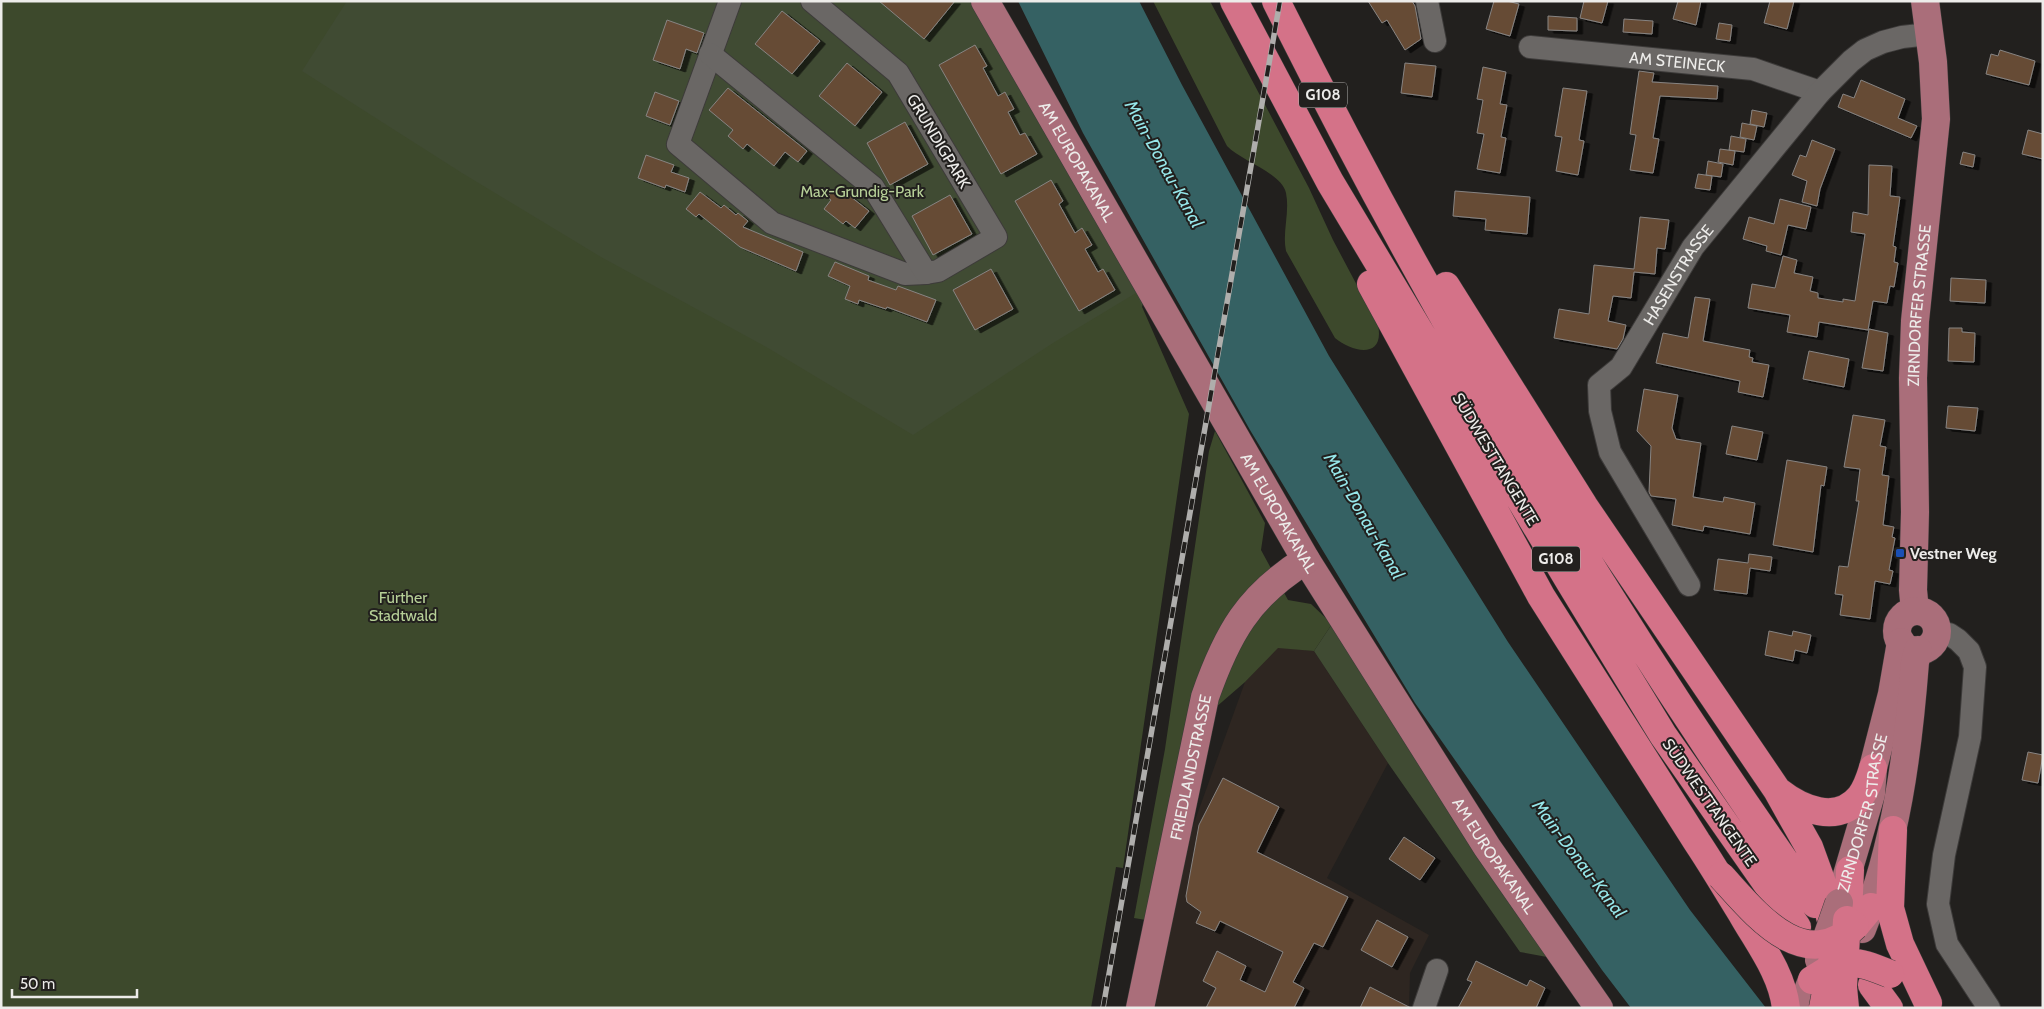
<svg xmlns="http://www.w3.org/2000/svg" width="2044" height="1009" viewBox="0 0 2044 1009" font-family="Cabin,sans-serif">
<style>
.built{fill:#2e2621}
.green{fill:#404b33}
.forest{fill:#3d492c}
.water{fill:#356163}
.building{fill:#664b36;stroke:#878482;filter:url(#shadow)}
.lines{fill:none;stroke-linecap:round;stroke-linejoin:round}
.minor-casing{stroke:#3d3b3a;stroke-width:24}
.major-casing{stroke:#3d3b3a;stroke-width:29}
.highway-casing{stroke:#3d3b3a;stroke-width:29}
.minor{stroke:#6a6765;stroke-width:22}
.major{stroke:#aa6e7a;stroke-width:28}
.highway{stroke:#d47288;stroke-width:28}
.rail-casing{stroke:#afaeac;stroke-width:5.5}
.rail{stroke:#22201e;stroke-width:4;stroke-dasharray:11;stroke-linecap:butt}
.major-bridge-casing{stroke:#3d3b3a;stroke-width:29;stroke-linecap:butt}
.highway-bridge-casing{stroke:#3d3b3a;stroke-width:29;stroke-linecap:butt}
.major-bridge{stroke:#aa6e7a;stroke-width:28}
.highway-bridge{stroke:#d47288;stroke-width:28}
.transit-dot{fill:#1a4fb4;stroke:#22201e;stroke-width:2}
.labels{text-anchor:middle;stroke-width:4;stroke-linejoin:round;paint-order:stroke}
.shield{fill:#22201e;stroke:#b0afad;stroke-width:1}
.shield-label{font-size:15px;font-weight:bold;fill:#edecea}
.street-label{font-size:16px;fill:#edecea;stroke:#22201e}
.park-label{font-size:16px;fill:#b6cf97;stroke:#22201e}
.poi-label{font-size:16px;font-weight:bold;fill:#edecea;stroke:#22201e;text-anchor:start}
.water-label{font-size:18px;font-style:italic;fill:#96e7ea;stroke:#22201e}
</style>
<defs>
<filter id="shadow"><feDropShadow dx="5.5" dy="3" stdDeviation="0" flood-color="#0009"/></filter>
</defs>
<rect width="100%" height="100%" fill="#22201e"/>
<path class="built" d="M1278 647 1314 651 1388 763 1327 878 1429 935 1410 973 1409 1008H1155L1189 837 1245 682Z"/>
<path class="green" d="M243 1H970L1144 298 1092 541 279 73Z
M1332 624 1547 957 1520 952 1388 763 1314 651Z"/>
<path class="forest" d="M1 1H347L302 71 462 173 601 257 768 348 913 435 1053 343 1136 293 1189 414 1123 868 1116 867 1091 1008H1Z
M1153 1H1210L1309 188 1333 240 1378 325C1385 359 1353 353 1335 338L1286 251C1282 232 1290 213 1286 193 1282 173 1241 161 1227 146Z
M1215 431 1265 523 1261 550 1288 600 1311 604 1332 624 1314 651 1278 648 1245 682 1185 734 1146 920 1134 918 1165 749 1209 451Z"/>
<path class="water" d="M1018 1H1139L1182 85 1329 356 1508 642 1690 910 1766 1008H1631L1602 970 1415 703 1250 430 1083 133Z"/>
<path class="building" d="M879 1H955L924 39Z
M1368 1H1412L1415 6 1421 39 1405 50 1387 20 1382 23Z
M1494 1H1507L1519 4 1510 36 1486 29Z
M1584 1H1608L1602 23 1580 18Z
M1678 1H1701L1696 25 1673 19Z
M1770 1H1794L1787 29 1764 23Z
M782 11 820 41 792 74 755 44Z
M1548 16 1577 18V31L1548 30Z
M1624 19 1653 21 1652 34 1623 32Z
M667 20 704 33 697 53 686 49 680 69 653 60Z
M1719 23 1732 25 1730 41 1716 39Z
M975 45 987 66 983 68 998 96 1005 92 1014 109 1008 112 1020 135 1025 133 1037 154 1001 174 939 65Z
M2000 50 2035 61 2029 85 1986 74 1991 54 1998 56Z
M847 63 882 92 855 126 819 96Z
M1405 63 1436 66 1432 97 1401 93Z
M1483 67 1506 72 1500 104 1507 105 1501 137 1506 138 1500 173 1477 169 1484 134 1477 133 1483 100 1477 99Z
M1639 71 1654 73 1652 82 1718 86 1717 99 1660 96 1653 138 1659 139 1653 173 1630 170 1636 135 1630 134Z
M1861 80 1905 99 1898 118 1917 126 1911 138 1838 107 1843 94 1854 98Z
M728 88 807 151 798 162 785 152 774 166 747 144 743 149 728 136 733 130 709 110Z
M1563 88 1587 91 1579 140 1584 141 1578 175 1556 171 1562 137 1555 136Z
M655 92 679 101 670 125 646 116Z
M1752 110 1767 113 1764 127 1750 124Z
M905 122 928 164 890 185 867 143Z
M1742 123 1757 126 1754 140 1740 137Z
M2028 130 2043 134V159L2022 154Z
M1731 136 1746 139 1744 152 1729 150Z
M1812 140 1835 149 1820 189 1817 206 1802 202 1807 181 1792 175 1800 155 1806 157Z
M1720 149 1735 151 1733 165 1718 162Z
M1963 152 1975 155 1973 167 1960 164Z
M646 155 674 165 671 172 689 178 685 192 666 185 665 188 638 178Z
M1708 161 1723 164 1721 177 1706 175Z
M1869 165 1892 166 1890 196 1900 197 1893 246 1896 247 1894 262 1898 263 1894 287 1890 286 1887 303 1873 301 1868 330 1819 322 1817 337 1787 332 1790 315 1748 308 1752 284 1775 288 1783 256 1797 260 1794 273 1813 277 1810 291 1818 293V298L1843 302V299L1855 301 1865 234 1851 232 1853 212 1868 215Z
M1698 174 1712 176 1710 190 1695 188Z
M1051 180 1063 201 1059 204 1075 233 1082 228 1092 245 1085 249 1098 272 1103 269 1115 290 1079 311 1015 201Z
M837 186 869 211 855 228 846 221 843 224 824 209 831 200 827 197Z
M1455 191 1530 197 1527 234 1485 230 1486 219 1453 216Z
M700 192 721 208 724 205 736 215 738 213 748 221 743 227 803 252 796 271 740 247 699 214 696 217 686 209Z
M950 195 972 234 933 255 912 216Z
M1780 199 1811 207 1806 229 1788 225 1781 255 1766 251 1767 246 1743 239 1749 217 1774 224Z
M1640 217 1669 220 1665 249 1657 248 1655 274 1634 272 1631 298 1613 296 1608 321 1626 325 1623 339 1617 349 1554 338 1559 309 1589 314 1594 265 1634 269Z
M835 262 869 276 868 280 896 290 898 286 936 300 927 322 887 307 886 309 859 300 858 304 845 299 850 286 828 276Z
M991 269 1013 309 975 330 953 290Z
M1951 278 1986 280 1985 303 1950 301Z
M1695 297 1710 299 1703 341 1750 350 1749 357 1753 358 1752 362 1769 365 1763 397 1738 392 1740 381 1656 363 1663 333 1688 338Z
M1949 328H1962V332L1975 333 1974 362 1948 361Z
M1869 329 1888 333 1883 371 1862 368Z
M1809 351 1849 359 1844 387 1803 379Z
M1644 389 1678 395 1672 428 1676 439 1701 443 1693 497 1723 502 1724 497 1755 503 1750 534 1704 526 1703 531 1672 525 1676 499 1651 496 1649 492 1651 446 1637 431Z
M1948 406 1978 408 1975 431 1946 428Z
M1853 415 1885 420 1880 446 1886 447 1882 475 1889 476 1883 525 1894 527 1892 537 1895 538 1889 570 1893 571 1890 584 1875 581 1870 619 1840 615 1843 595 1835 594 1839 566 1848 567 1859 501H1856L1860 469 1844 467Z
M1732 426 1763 432 1757 460 1726 454Z
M1787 460 1827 467 1824 486 1821 485 1813 552 1773 545Z
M1749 554 1772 557 1770 571 1750 568 1747 594 1714 590 1718 559 1748 563Z
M1769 631 1792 636 1793 631 1811 635 1807 653 1795 650 1793 661 1765 655Z
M2028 752 2043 755 2038 783 2022 780Z
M1223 778 1279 807 1257 852 1348 897 1323 947 1314 943 1293 982 1304 988 1294 1008H1206L1216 988 1203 981 1217 951 1246 966 1240 980 1265 992 1283 952 1220 921 1215 931 1196 923 1201 912 1187 902 1186 896 1199 825Z
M1404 837 1435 858 1420 880 1389 859Z
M1377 920 1408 937 1392 967 1361 950Z
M1476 961 1527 986 1530 980 1545 988 1536 1008H1458L1472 982 1467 980Z
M1370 987 1411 1008H1360Z"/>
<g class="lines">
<g class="minor-casing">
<g id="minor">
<path d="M730 1 678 144 772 223 905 274 926 273"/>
<path d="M1427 1 1435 41"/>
<path id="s1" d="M1530 47 1753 69 1820 92"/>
<path d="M710 54 873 187 926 273 938 271 996 237 898 73 812 1"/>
<path id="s2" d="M1689 585 1610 452 1600 411 1599 385 1621 367 1693 247 1820 92 1851 61 1865 50 1883 42 1902 37 1929 34"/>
<path d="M1937 632 1949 634 1958 640 1969 651 1975 667 1970 737 1944 855 1938 904 1947 944 1989 1008"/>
<path d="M1424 1008 1437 970"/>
</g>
</g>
<g class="major-casing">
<g id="major">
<path id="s3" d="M985 1 1306 560 1487 847 1599 1008"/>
<path id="s4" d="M1915 611 1913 590 1915 512 1913 378 1915 321 1936 119 1933 62 1925 1"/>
<circle cx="1917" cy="631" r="20"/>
<path id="s5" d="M1842 892 1871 794 1873 768 1892 694 1901 642"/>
<path d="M1862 929C1896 845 1908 753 1915 662L1918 650"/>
<path id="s6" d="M1140 1008 1205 697C1227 634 1248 596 1306 560"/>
<path d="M1801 1008 1812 980"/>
</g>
</g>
<g class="highway-casing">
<path id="highway" d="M1234 1 1330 182 1571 584 1663 735 1797 927
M1276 1C1433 315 1612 618 1815 904
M1371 284 1541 596 1697 842C1713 866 1727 890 1742 914 1759 944 1782 973 1786 1008
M1446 286 1584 506 1777 790 1809 847 1825 891 1830 917
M1778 791C1801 809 1837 825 1860 797 1867 788 1870 778 1873 768
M1893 830 1890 908 1900 944 1928 1003
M1848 916 1850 870
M1855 926 1871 907
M1872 985 1889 1008"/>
</g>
<use href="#minor" class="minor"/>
<use href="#major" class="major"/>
<use href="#highway" class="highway"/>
<g class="rail-casing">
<path id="rail" d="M1103 1008 1280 1"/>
</g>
<use href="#rail" class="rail"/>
<g class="major-bridge-casing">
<path id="major-bridge" d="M1819 960 1839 903"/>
</g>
<g class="highway-bridge-casing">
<path id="highway-bridge" d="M1721 876C1755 913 1803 976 1855 926
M1812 980C1845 958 1852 958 1890 974
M1823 1008 1831 965
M1845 1008 1843 987 1847 920"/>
</g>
<use href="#major-bridge" class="major-bridge"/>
<use href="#highway-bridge" class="highway-bridge"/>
</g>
<rect class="transit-dot" x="1895" y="548" width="10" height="10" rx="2.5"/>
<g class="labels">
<g class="shield">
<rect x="1299" y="82.5" width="48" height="25" rx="4"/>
<rect x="1532" y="546.5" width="48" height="25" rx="4"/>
</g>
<g class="shield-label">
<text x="1323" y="100">G108</text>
<text x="1556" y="564">G108</text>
</g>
<g class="street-label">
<text dy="6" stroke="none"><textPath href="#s1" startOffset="148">AM STEINECK</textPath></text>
<text transform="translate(939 141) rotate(59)" y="6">GRUNDIGPARK</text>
<text dy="6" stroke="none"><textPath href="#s3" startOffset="185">AM EUROPAKANAL</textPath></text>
<text dy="6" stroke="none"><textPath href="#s2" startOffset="360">HASENSTRASSE</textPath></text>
<text dy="6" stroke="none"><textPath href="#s4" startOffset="306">ZIRNDORFER STRASSE</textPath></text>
<text transform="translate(1496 459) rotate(59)" y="6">SÜDWESTTANGENTE</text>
<text dy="6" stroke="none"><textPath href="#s3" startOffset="590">AM EUROPAKANAL</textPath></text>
<text dy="6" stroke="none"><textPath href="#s6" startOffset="246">FRIEDLANDSTRASSE</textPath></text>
<text transform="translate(1710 802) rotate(55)" y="6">SÜDWESTTANGENTE</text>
<text dy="6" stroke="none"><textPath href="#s5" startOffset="82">ZIRNDORFER STRASSE</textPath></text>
<text dy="6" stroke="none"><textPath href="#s3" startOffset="995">AM EUROPAKANAL</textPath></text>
</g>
<g class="park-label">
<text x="862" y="197">Max-Grundig-Park</text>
<text x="403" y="603">Fürther<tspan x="403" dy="18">Stadtwald</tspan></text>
</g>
<g class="poi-label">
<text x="1910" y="559">Vestner Weg</text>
</g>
<g class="water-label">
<text transform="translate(1164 164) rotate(61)" y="6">Main-Donau-Kanal</text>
<text transform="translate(1364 516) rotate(60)" y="6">Main-Donau-Kanal</text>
<text transform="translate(1579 859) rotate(53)" y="6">Main-Donau-Kanal</text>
</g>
</g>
<rect width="2044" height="1009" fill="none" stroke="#edecea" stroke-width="5"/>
<path d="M12 989v8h125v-8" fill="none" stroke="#edecea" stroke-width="2.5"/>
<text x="20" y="989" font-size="15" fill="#edecea" stroke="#22201e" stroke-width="4" paint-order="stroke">50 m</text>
</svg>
